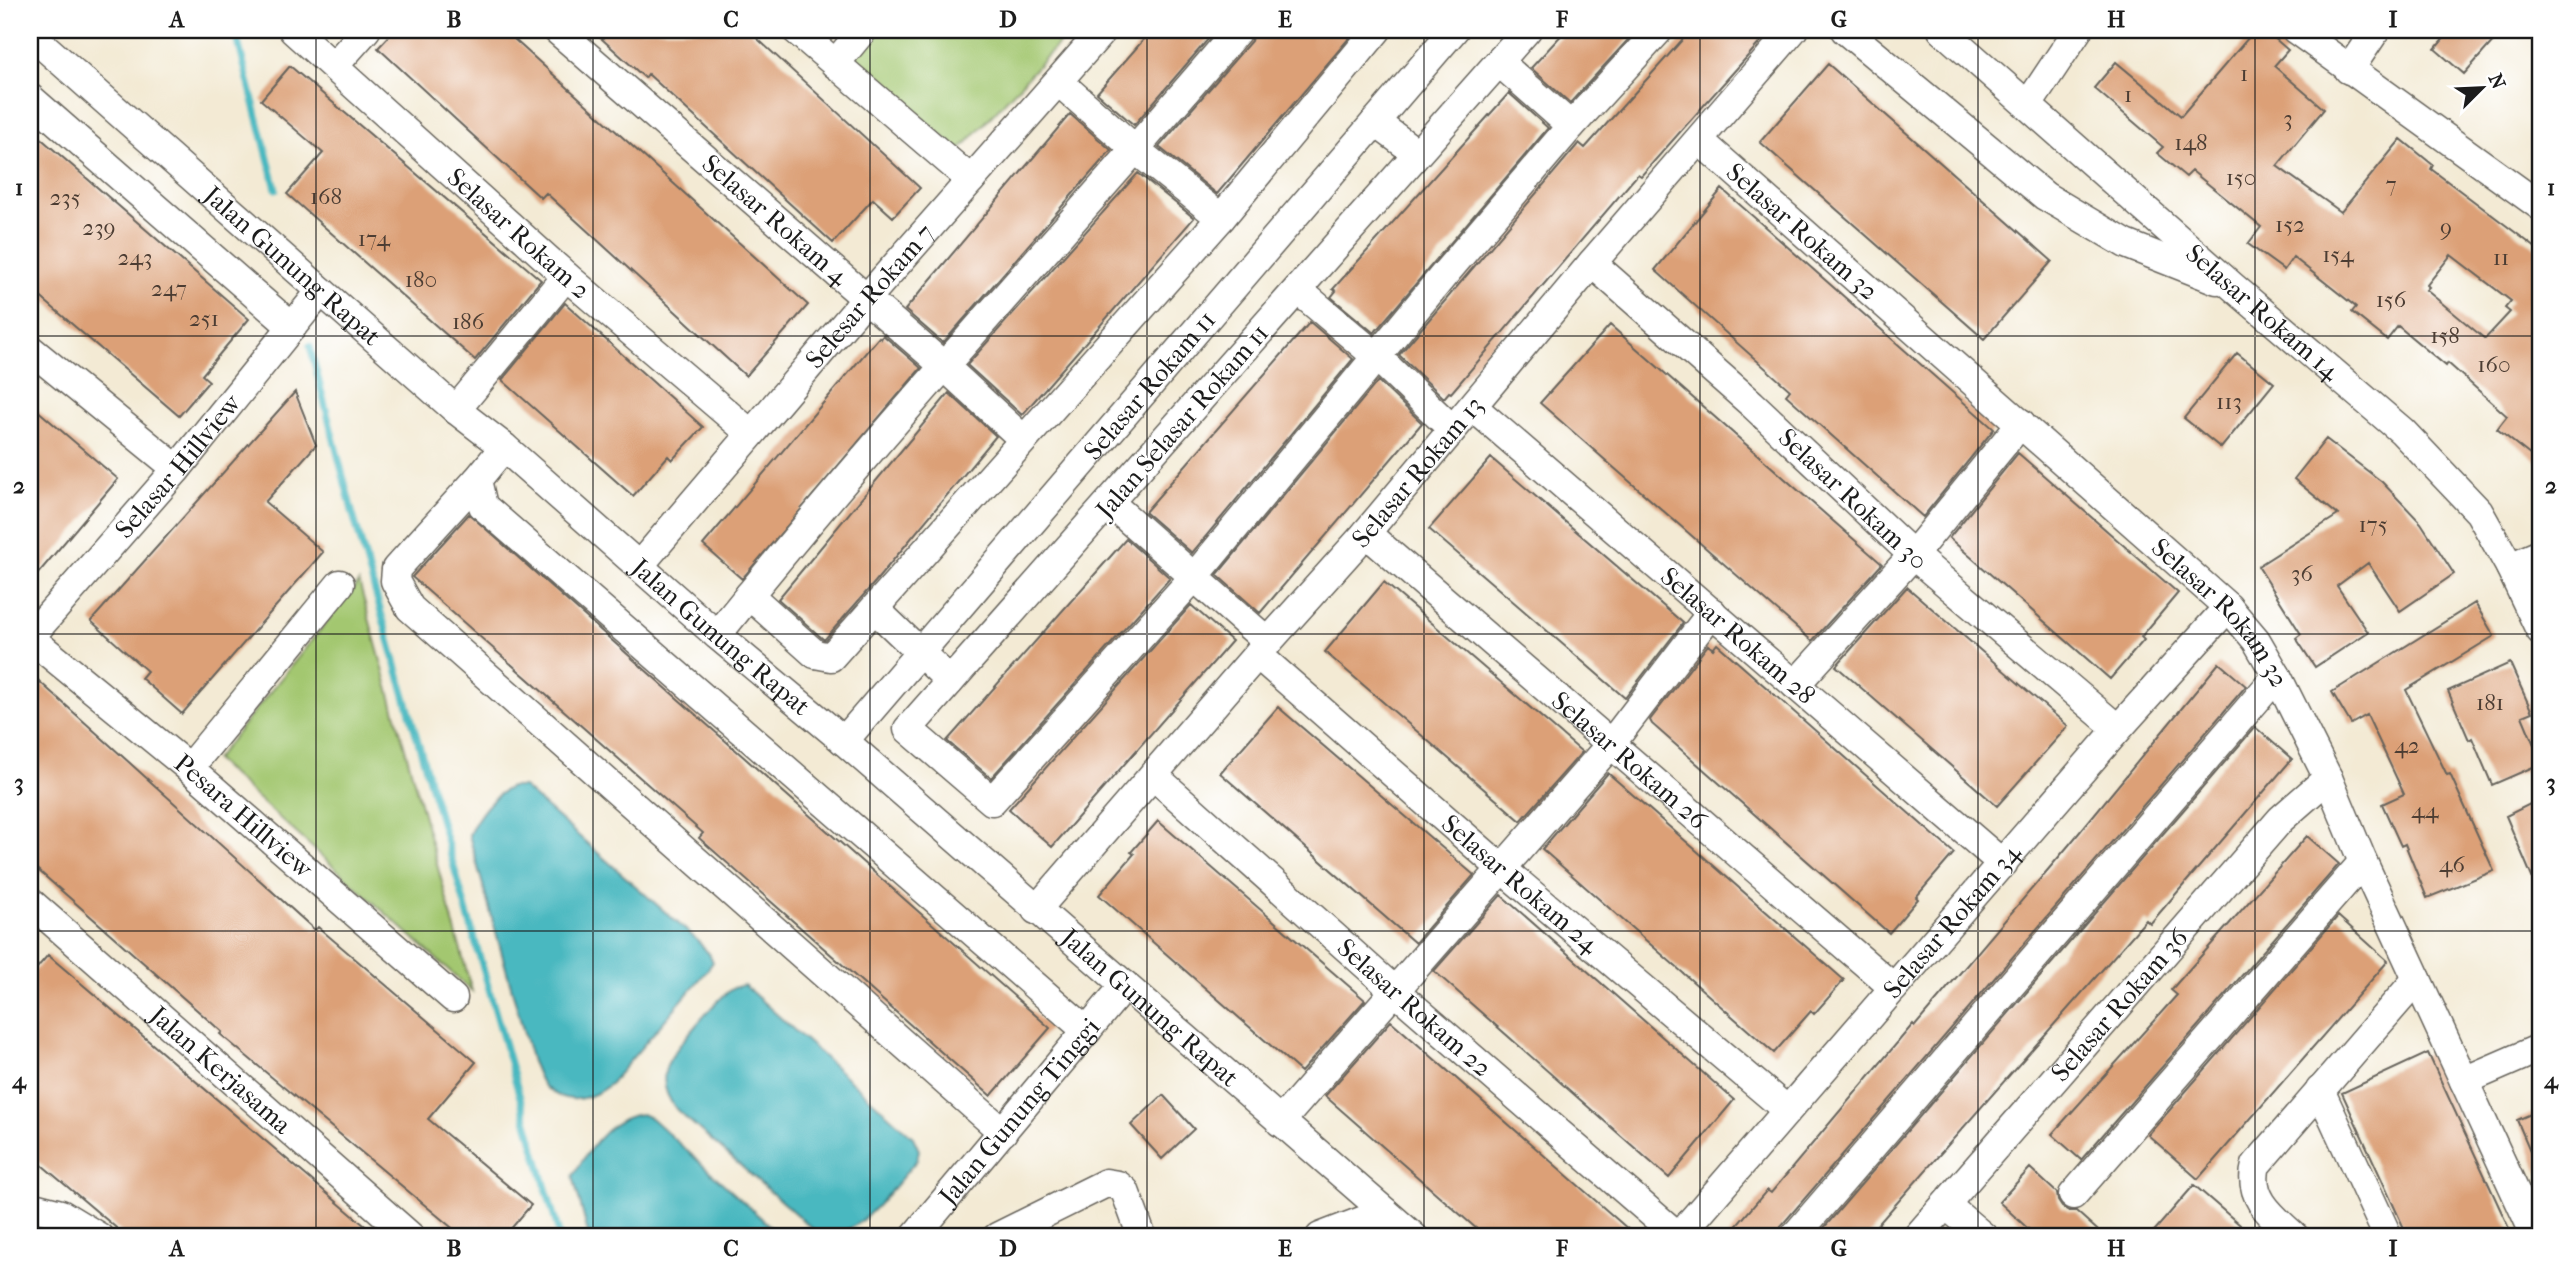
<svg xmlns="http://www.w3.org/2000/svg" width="2570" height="1267" viewBox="0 0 2570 1267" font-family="'IM FELL French Canon',serif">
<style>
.green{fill:#a3c770;stroke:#607246;stroke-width:2}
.water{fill:#49b8c0;stroke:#326a6e;stroke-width:2}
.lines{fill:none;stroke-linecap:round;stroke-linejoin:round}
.stream{stroke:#49b8c0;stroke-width:7}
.building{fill:#dca077;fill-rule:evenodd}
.minor-casing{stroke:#67645c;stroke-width:31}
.minor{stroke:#fff;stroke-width:28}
.grid{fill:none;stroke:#1c1c1c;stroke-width:2;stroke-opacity:0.55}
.labels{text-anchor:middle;stroke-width:5;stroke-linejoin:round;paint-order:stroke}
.number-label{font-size:23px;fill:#4c3d33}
.street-label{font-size:26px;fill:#1c1c1c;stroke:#fff}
.neatline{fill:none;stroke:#1c1c1c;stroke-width:2.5}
.grid-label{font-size:23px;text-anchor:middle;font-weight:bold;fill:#1c1c1c}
</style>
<rect width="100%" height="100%" fill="#fff"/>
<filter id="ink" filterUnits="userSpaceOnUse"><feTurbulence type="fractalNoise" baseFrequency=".0143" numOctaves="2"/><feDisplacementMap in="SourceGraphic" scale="14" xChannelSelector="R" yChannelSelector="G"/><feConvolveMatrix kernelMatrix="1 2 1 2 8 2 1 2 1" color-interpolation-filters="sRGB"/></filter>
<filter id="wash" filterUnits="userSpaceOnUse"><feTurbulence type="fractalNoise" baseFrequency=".00686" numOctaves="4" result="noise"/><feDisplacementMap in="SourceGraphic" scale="28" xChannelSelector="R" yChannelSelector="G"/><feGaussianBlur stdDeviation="1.57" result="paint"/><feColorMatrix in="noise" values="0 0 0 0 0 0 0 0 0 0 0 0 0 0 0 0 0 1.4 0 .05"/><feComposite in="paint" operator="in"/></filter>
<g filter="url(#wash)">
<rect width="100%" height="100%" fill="#f3ead4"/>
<path class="green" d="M878 30H1071L959 151 853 58Z
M359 582 472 991 215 760Z"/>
<path class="water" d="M511 787H523L697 940 709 954 713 962 706 972 611 1083C592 1100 567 1107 545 1087 539 1082 536 1069 532 1062L469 835C476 818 494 794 511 787Z
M744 985 913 1137 919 1150 917 1160C893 1186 861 1237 822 1237L677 1110C667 1098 661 1084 666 1068 670 1053 715 1002 729 991 733 987 739 986 744 985Z
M642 1114 651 1118 782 1237H589L573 1176C587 1151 611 1116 642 1114Z"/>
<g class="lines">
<path class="stream" d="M235 30 276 189
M310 346 352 511 560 1237"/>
</g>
<g id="blocks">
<path class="building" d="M395 30H504L808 305 746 376 546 193 541 198 378 48Z
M592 30H748L920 188 893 217 873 199 833 243 648 74 645 78Z
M1152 30H1216L1134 125 1097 93Z
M1254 30H1356L1217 194 1159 147 1251 41Z
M1566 30H1637L1570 103 1531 68Z
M1691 30H1771L1641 176 1638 174 1451 393 1449 392 1444 398 1399 355 1579 143 1585 148Z
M2255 30H2265L2288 50 2274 66 2324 109 2277 166 2341 212 2401 139 2433 165 2431 169 2540 251V463L2497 429 2507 416 2448 363 2446 366 2398 326 2387 340 2352 312 2356 307 2293 257 2284 270 2248 244 2261 227 2192 171 2186 177 2157 153 2163 147 2094 88 2116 62 2181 116ZM2451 255 2511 301 2505 308 2510 312 2485 339 2426 290 2429 287 2427 285Z
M2451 30H2503L2464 74 2435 49Z
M1828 64 2052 261 1984 339 1760 142Z
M290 66 541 280 475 360 287 194 323 153 261 100Z
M1509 93 1548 128 1374 333 1331 297 1336 291 1333 289Z
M1070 114 1111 150 943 343 905 310Z
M30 129 249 319 202 375 209 381 179 416 30 288Z
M1138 173 1194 218 1022 415 967 365Z
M1722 189 1994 429 1923 517 1786 395 1790 390 1655 270Z
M565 303 703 427 672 460 668 456 633 496 502 380Z
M1310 322 1353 359 1192 553 1145 512Z
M1610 325 1882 564 1812 641 1540 403Z
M883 335 921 368 742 579 703 545 879 337 881 339Z
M2237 353 2274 383 2221 448 2184 418Z
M1378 381 1422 423 1260 613 1217 575Z
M295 392 316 445 265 502 323 552 182 714 141 678 147 671 91 621Z
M949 393 996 436 875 582 825 639H823L778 599Z
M30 404 118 479 30 583Z
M2326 439 2382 482 2421 523 2454 574 2400 611 2368 563 2337 586 2368 632 2315 667 2296 638 2301 634 2258 566 2338 515 2294 479Z
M2018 453 2178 593 2141 637 2144 640 2110 679 1949 538Z
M1491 458 1683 623 1625 698 1429 529Z
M469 514 1050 1028 991 1096 699 838 703 833 412 577Z
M1126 539 1170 578 991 778 947 741Z
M1384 582 1582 752 1521 821 1325 652Z
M1907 587 2068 726 1997 806 1836 666Z
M2475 603 2494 636 2406 690 2447 775 2450 774 2494 871 2427 898 2405 844 2401 846 2382 804 2404 794 2367 715 2351 724 2332 692Z
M1191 605 1232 641 1052 847 1009 809Z
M1717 644 1954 853 1916 897 1918 899 1889 933 1652 724 1650 720 1708 645 1713 649Z
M2219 663 2246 686 1781 1226 1778 1237H1727L1767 1190 1771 1193 1913 1024 1915 1026 2069 845Z
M2510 663 2532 712 2522 716 2540 759V764L2492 785 2472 738 2469 740 2448 691Z
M30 673 315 930 318 927 476 1062 428 1119 531 1205 504 1237H463L220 1034 222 1032 30 863Z
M1278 707 1474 875 1415 943 1220 773Z
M2255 727 2292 759 2150 924 2146 920 1867 1237H1816Z
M1608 773 1844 980 1814 1014 1811 1011 1774 1053 1542 849Z
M2540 799V896L2506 816Z
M1158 821 1365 1000 1301 1072 1099 895 1134 854 1131 852Z
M2307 836 2339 864 2081 1160 2052 1134 2177 995 2171 990Z
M1501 895 1734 1100 1669 1178 1434 971Z
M2338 916 2388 961 2198 1179 2148 1135Z
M48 955 378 1237H127L30 1155V976Z
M1391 1021 1637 1237H1486L1325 1096Z
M2428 1053 2513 1237H2408L2342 1093Z
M1163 1095 1194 1129 1162 1159 1131 1125Z
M2540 1110V1174L2517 1120Z
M2030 1168 2057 1193 2058 1201 2062 1207 2069 1211H2076L2105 1237H2037L1999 1202Z
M2194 1185 2254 1237H2149Z"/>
</g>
</g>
<g filter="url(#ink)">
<use href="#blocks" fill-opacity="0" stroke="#67645c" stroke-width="2"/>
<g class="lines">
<g class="minor-casing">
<g id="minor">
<path id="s1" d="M293 30 566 276 750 433"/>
<path id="s2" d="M557 30 944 366 1023 439"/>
<path d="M796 30 971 180"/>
<path d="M1527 30 908 729 992 801 1195 576 1443 276 1571 126 1659 30"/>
<path d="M1845 30 2045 196 2126 244 2217 280"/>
<path id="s3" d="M1942 30 2232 286 2402 431 2479 512 2510 567 2540 630"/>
<path d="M2296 30 2540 206"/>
<path id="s4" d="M30 34 456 410 504 447 717 635 844 741 1414 1237"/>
<path d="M1499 62 1571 126"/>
<path d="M835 64 863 30"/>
<path d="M334 66 366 30"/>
<path d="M2349 70 2376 30"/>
<path d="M1059 82 1136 150 1221 218"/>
<path d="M30 98 292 327"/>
<path d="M2028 105 2078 30"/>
<path d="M1375 122 1417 153"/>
<path id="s5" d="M1699 140 2228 607 2256 640 2277 676 2328 778 2363 862 2536 1237"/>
<path id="s6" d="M1592 263 1752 404 1913 555 2118 729"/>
<path d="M1298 290 1377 357 1452 429"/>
<path d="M30 349 177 469"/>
<path id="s7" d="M1473 407 2003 864"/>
<path d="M456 410 566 276"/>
<path d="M504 447 477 480 483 506 1087 1031"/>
<path d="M477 480 396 569 395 581 410 608 1003 1132"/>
<path d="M1110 503 1268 642"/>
<path id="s8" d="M1366 533 1894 988"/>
<path id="s9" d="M639 566 866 299 1103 30"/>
<path d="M2510 567 2540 554"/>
<path d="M749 595 815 654 831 657 1221 218 1377 30"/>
<path d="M875 609 950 681"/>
<path d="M717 635C883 427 1066 233 1238 30"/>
<path id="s10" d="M30 637 177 469 321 291"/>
<path id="s11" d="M30 638 189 768 453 998"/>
<path id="s12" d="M1258 655 1501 868 1787 1110"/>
<path d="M1795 685 1913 555 2021 423"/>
<path id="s13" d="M844 741 1454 30"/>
<path d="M189 768 340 584"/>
<path id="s14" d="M1153 775 1395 991 1679 1237"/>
<path id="s15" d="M30 902 411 1237"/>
<path id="s16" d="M1036 910 1268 642 1366 533 1592 263 1793 30"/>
<path d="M2464 1081 2540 1048"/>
<path d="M2320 1090 2388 1237"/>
<path d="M1280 1122 1610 745 1712 612"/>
<path d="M2073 1195 2363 862"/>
<path d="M1946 1205 1984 1237"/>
<path d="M30 1206 61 1214 99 1237"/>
<path id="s17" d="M914 1237 1125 985"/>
<path d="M997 1237 1106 1183 1118 1185 1125 1191 1142 1237"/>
<path d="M1320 1237 1385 1212"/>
<path id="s18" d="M1678 1237 2118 729 2228 607"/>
<path d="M1794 1237 2277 676"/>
<path id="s19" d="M1917 1237 2281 819 2328 778"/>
<path d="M2295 1237C2273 1217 2247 1198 2256 1165L2417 979"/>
</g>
</g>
<use href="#minor" class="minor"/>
</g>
</g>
<path class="grid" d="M316 30V1237M593 30V1237M870 30V1237M1147 30V1237M1424 30V1237M1700 30V1237M1978 30V1237M2255 30V1237M30 336H2540M30 634H2540M30 931H2540"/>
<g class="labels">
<g class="number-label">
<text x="2244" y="81">1</text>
<text x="2128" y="102">1</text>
<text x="2288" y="126">3</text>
<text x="2191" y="150">148</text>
<text x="2241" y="185">150</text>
<text x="2391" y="192">7</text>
<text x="326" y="204">168</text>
<text x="65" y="205">235</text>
<text x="2290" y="232">152</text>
<text x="99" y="235">239</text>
<text x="2446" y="235">9</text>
<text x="374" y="246">174</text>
<text x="2338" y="262">154</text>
<text x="135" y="265">243</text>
<text x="2501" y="265">11</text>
<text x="421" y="287">180</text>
<text x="169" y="296">247</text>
<text x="2391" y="307">156</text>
<text x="204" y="326">251</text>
<text x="468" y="329">186</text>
<text x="2445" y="343">158</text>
<text x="2494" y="372">160</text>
<text x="2229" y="409">113</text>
<text x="2373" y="532">175</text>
<text x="2302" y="581">36</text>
<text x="2490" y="710">181</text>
<text x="2407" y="753">42</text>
<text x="2425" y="818">44</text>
<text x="2452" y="872">46</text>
</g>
<g class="street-label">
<text dy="9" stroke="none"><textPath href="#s2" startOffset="289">Selasar Rokam 4</textPath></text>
<text dy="9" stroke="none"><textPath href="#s5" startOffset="138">Selasar Rokam 32</textPath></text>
<text dy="9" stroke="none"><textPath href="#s1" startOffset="304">Selasar Rokam 2</textPath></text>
<text dy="9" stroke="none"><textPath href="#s4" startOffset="350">Jalan Gunung Rapat</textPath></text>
<text dy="9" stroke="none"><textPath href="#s9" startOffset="355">Selesar Rokam 7</textPath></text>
<text dy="9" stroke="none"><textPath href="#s3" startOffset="427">Selasar Rokam 14</textPath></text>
<text dy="9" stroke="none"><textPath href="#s13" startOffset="469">Selasar Rokam 11</textPath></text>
<text transform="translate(1182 421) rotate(-49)" y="9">Jalan Selasar Rokam 11</text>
<text dy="9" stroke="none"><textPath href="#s10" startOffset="226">Selasar Hillview</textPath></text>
<text dy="9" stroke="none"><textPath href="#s16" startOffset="581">Selasar Rokam 13</textPath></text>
<text dy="9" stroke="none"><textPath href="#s6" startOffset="352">Selasar Rokam 30</textPath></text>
<text dy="9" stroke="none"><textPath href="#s5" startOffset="705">Selasar Rokam 32</textPath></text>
<text dy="9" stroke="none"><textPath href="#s7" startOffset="350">Selasar Rokam 28</textPath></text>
<text dy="9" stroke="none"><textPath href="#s4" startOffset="917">Jalan Gunung Rapat</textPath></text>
<text dy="9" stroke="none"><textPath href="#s8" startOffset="348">Selasar Rokam 26</textPath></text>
<text dy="9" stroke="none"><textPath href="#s11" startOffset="278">Pesara Hillview</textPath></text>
<text dy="9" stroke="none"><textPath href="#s12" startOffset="348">Selasar Rokam 24</textPath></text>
<text dy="9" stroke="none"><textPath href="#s18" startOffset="418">Selasar Rokam 34</textPath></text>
<text dy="9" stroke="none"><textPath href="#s19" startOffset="308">Selasar Rokam 36</textPath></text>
<text dy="9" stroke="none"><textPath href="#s14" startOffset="350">Selasar Rokam 22</textPath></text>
<text dy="9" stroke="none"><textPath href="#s4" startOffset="1484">Jalan Gunung Rapat</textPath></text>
<text dy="9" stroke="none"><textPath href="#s15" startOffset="254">Jalan Kerjasama</textPath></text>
<text dy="9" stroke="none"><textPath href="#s17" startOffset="164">Jalan Gunung Tinggi</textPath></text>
</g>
</g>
<rect width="2570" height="1267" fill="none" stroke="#fff" stroke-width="77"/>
<g transform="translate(2482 88) rotate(66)" stroke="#ffffff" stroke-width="5" paint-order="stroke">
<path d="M0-5L12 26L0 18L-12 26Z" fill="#1c1c1c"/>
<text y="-10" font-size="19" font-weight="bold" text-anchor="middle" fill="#1c1c1c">N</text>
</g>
<rect x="38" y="38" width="2494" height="1190" class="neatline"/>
<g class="grid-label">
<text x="177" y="27">A</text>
<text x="454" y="27">B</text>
<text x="731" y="27">C</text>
<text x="1008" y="27">D</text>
<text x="1285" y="27">E</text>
<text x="1562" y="27">F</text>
<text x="1839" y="27">G</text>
<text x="2116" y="27">H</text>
<text x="2393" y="27">I</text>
<text x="19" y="195">1</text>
<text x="2551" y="195">1</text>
<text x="19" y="493">2</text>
<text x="2551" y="493">2</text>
<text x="19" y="790">3</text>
<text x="2551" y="790">3</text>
<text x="19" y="1088">4</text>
<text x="2551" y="1088">4</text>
<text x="177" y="1256">A</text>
<text x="454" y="1256">B</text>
<text x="731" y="1256">C</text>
<text x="1008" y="1256">D</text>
<text x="1285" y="1256">E</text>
<text x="1562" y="1256">F</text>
<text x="1839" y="1256">G</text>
<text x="2116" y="1256">H</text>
<text x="2393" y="1256">I</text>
</g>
</svg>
